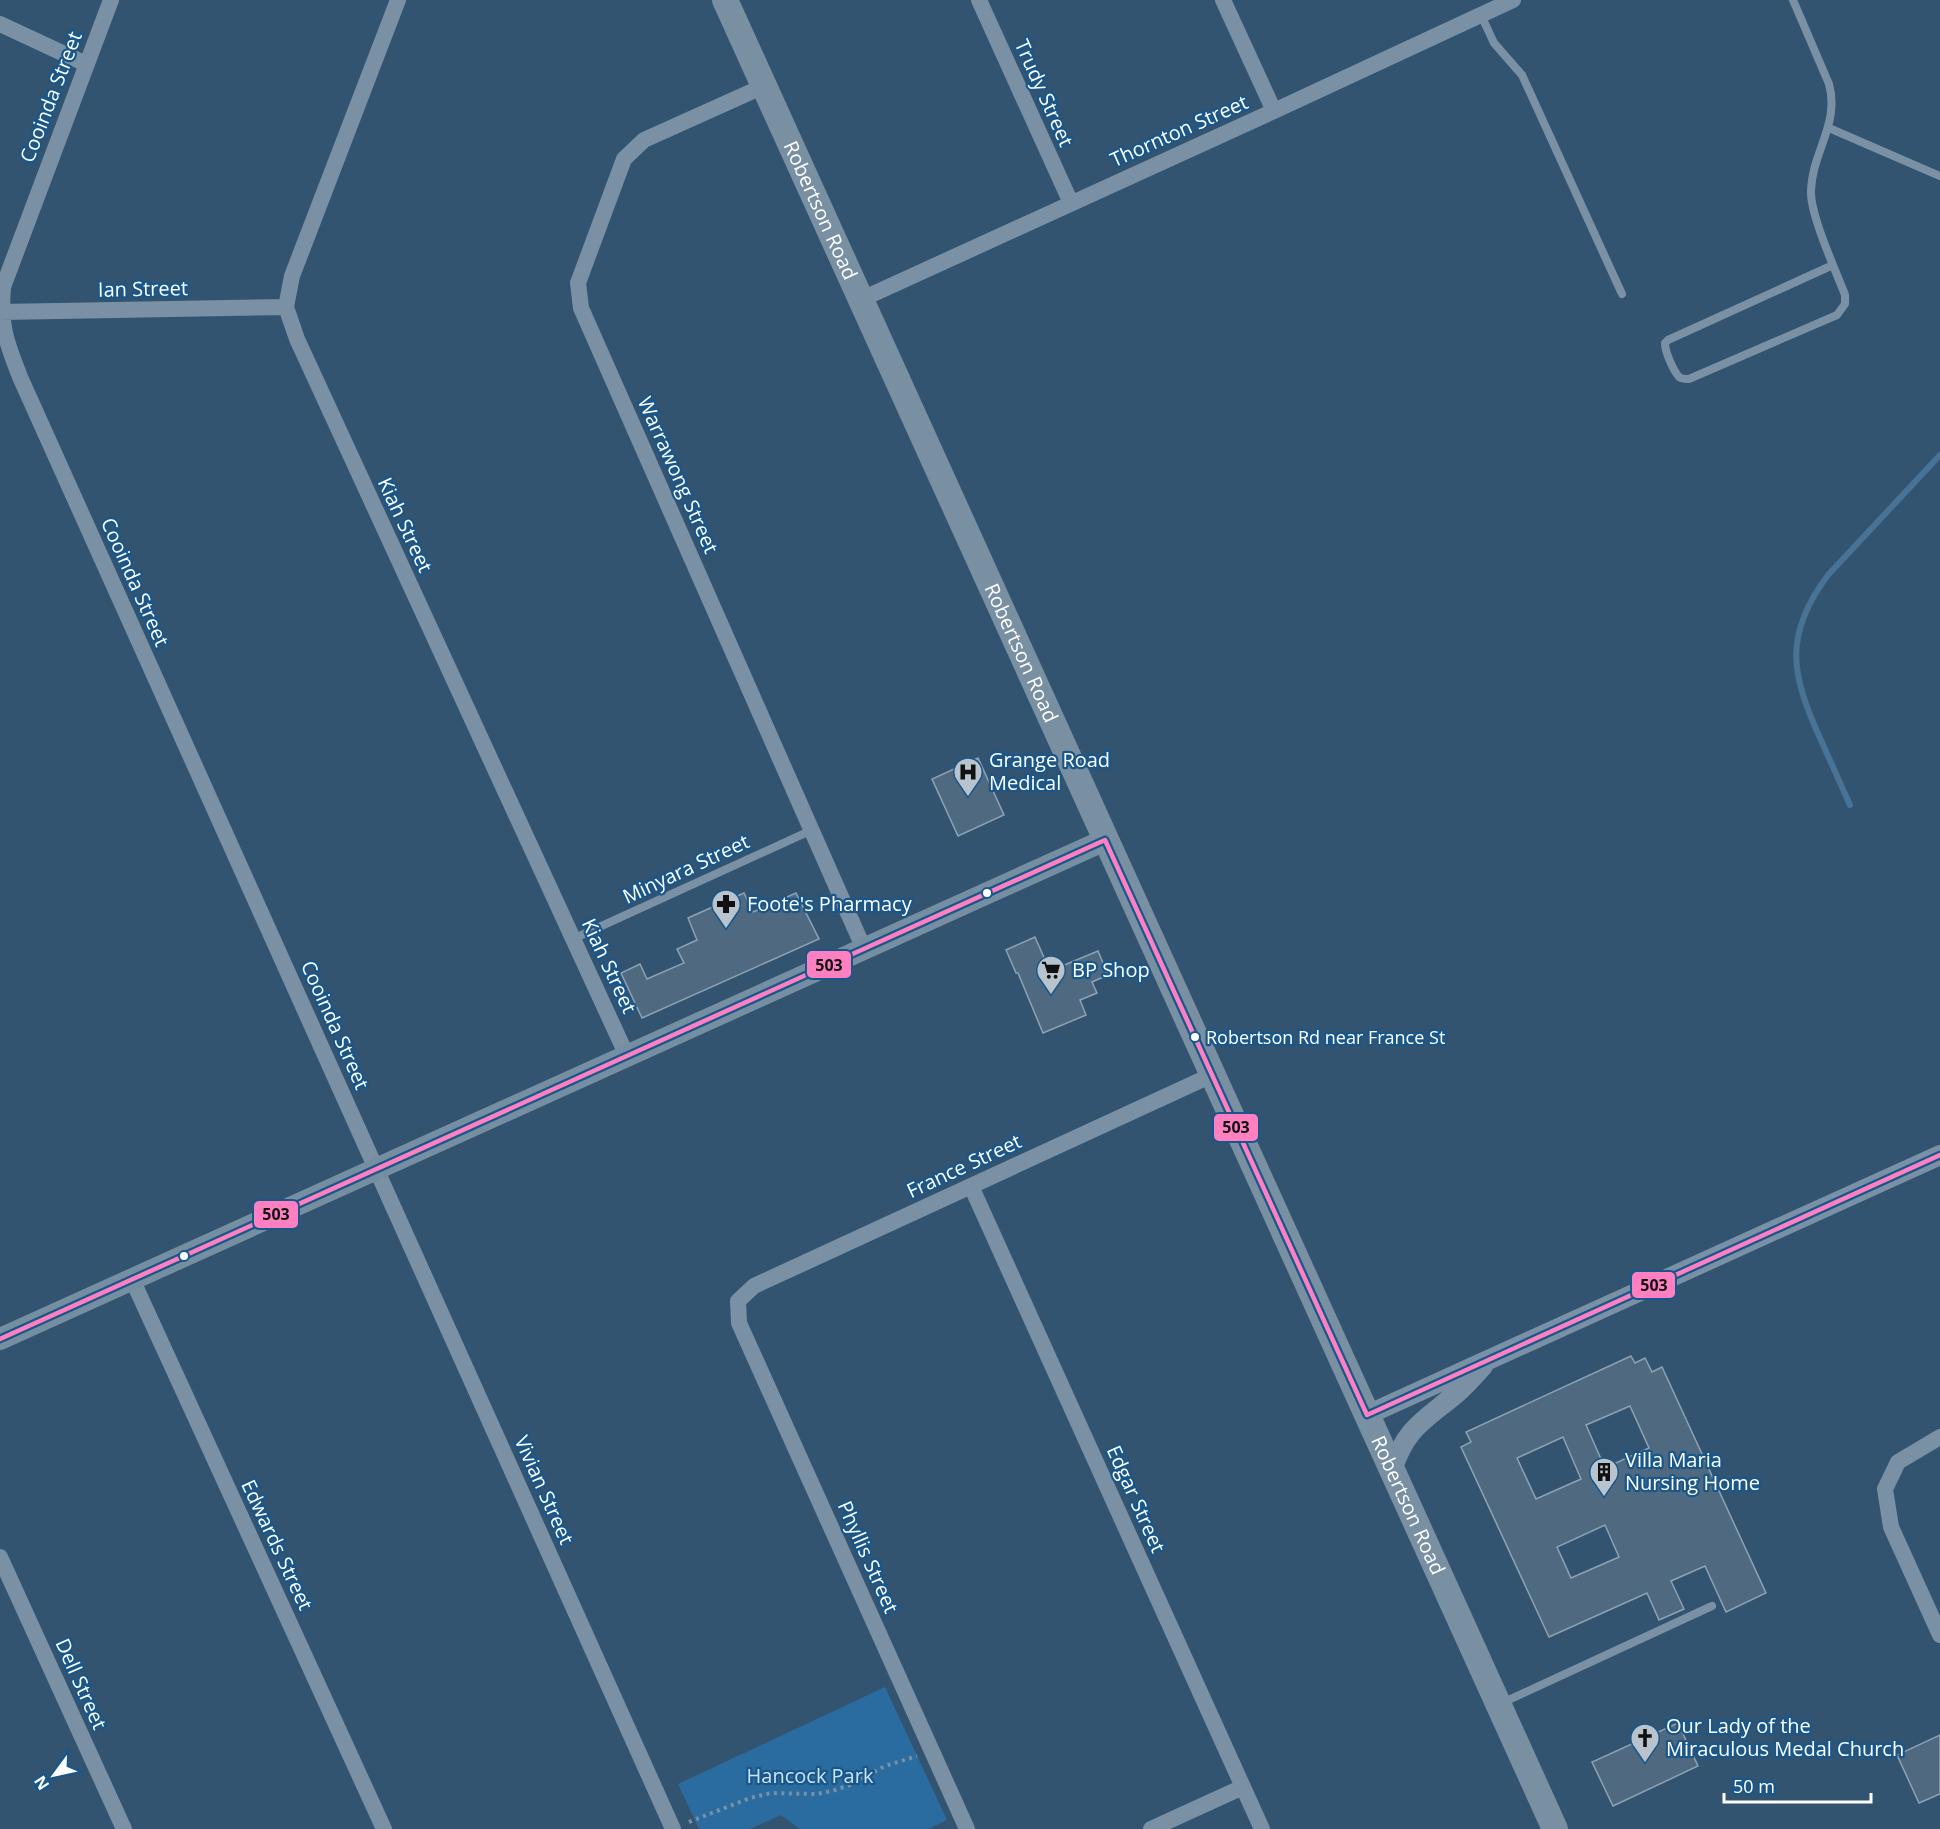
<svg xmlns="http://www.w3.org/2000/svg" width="1940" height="1829" viewBox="0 0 1940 1829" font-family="'Open Sans',sans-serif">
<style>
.green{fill:#2a6c9f}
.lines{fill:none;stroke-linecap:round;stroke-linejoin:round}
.stream{stroke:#487397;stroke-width:6}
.building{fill:#4f6a80;stroke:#8ea2b3;stroke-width:1.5;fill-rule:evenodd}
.path{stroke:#7a91a5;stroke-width:4;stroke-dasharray:3 4.5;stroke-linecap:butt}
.service{stroke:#7a91a5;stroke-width:8}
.minor{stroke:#7a91a5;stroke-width:16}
.tertiary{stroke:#7a91a5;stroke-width:20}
.secondary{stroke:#758ea1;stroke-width:22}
.primary{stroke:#7990a3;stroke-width:26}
.bus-1-casing{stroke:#19578a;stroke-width:9}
.bus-1{stroke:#ff80c0;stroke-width:4.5}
.bus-dot{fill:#fff;stroke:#19578a;stroke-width:2}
.labels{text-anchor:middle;stroke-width:4.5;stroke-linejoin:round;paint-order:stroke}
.bus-label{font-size:18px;fill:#fff;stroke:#19578a;text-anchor:start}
.street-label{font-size:20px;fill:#fff;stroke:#19578a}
.poi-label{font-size:20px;fill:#fff;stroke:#19578a;text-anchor:start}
.park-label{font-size:20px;fill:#c8e4fa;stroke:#19578a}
.line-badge{stroke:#19578a;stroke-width:2}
.pale-badge-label{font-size:16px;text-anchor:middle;font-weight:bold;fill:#111}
</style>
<rect width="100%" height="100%" fill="#335470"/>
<path class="green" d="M885 1687 947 1820 928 1829H800L781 1815 750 1829H699L678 1784Z"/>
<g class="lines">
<path class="stream" d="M1850 805C1840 783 1830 760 1820 738 1791 674 1783 635 1828 575L1940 455"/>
</g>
<path class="building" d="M978 758 1004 815 958 836 932 779Z
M744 893 753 912 796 893 819 939 642 1018 621 973 640 964 647 979 684 963 677 949 697 940 688 918Z
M1035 937 1050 971 1098 951 1108 975 1092 982 1097 993 1080 1000 1086 1015 1043 1033 1018 973H1016L1006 950Z
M1631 1356 1635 1363 1645 1358 1652 1372 1662 1367 1766 1593 1726 1612 1705 1566 1671 1581 1684 1609 1659 1620 1647 1593 1549 1637 1461 1447 1471 1442 1466 1432ZM1630 1406 1649 1448 1605 1468 1586 1425ZM1563 1437 1581 1479 1536 1499 1517 1458ZM1605 1525 1619 1557 1571 1578 1557 1547Z
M1678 1723 1698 1766 1613 1806 1592 1762Z
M1940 1735V1794L1919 1803 1897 1755Z"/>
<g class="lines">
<path class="path" d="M689 1822 750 1798 771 1793 816 1794 832 1791 853 1784 885 1766 917 1756"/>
<path class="service" d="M1793 0 1829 84C1840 124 1812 152 1811 191 1810 215 1836 271 1845 295V304L1837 315 1689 379C1685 379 1683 380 1679 377 1673 370 1665 352 1665 343L1668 340 1833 265
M1481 15 1494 43 1522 75 1622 294
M1829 128 1940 176
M573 939 812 830
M1502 1703 1712 1606"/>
<path class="minor" d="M111 0 3 287C0 327 6 341 20 377L673 1829
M398 0 292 276 286 307 297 339 627 1056
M979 0 1071 203
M1223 0 1274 111
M0 24 86 64
M764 86 644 140 624 159 578 283 581 308 864 949
M862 299 1274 111 1513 0
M0 312 286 307
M971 1186 1262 1829
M132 1279 384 1829
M1940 1437 1898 1462 1885 1489 1891 1527 1940 1635
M0 1557 124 1829
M967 1829 739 1323 738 1301 754 1286 1212 1075
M1151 1829 1243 1787"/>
<path class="tertiary" d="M1367 1415 1940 1155
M1392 1471C1405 1428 1425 1420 1457 1393 1466 1385 1475 1375 1483 1366"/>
<path class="secondary" d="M0 1339 1105 840"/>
<path class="primary" id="s1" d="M725 0 1555 1829"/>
<g class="bus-1-casing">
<path id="bus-1" d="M1105 840 1367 1415
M0 1339 1105 840
M1367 1415 1940 1155"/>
</g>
<use href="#bus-1" class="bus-1"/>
</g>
<defs>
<g id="hospital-pin" transform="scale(1.5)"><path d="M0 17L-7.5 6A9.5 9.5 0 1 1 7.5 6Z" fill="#b8c3cd" stroke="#19578a"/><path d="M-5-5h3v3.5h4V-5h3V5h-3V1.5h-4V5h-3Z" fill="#111"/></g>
<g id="pharmacy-pin" transform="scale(1.5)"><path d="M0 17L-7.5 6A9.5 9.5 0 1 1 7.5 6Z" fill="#b8c3cd" stroke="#19578a"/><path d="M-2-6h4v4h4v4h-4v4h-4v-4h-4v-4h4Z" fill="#111"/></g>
<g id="supermarket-pin" transform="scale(1.5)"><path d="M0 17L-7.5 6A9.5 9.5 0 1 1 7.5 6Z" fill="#b8c3cd" stroke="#19578a"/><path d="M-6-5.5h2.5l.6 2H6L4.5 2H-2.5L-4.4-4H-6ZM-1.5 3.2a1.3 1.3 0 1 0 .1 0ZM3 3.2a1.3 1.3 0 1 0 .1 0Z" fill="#111"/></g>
<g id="building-pin" transform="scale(1.5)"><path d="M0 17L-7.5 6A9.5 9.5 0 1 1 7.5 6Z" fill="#b8c3cd" stroke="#19578a"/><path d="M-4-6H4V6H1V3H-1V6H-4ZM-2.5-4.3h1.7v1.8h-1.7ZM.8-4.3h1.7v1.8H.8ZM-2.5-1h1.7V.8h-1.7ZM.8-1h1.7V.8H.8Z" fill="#111"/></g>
<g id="church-pin" transform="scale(1.5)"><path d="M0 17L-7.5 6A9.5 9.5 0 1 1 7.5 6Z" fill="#b8c3cd" stroke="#19578a"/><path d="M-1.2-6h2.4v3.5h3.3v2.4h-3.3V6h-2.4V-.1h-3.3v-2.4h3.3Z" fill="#111"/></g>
</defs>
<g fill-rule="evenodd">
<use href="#hospital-pin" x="968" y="772"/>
<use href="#pharmacy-pin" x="726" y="904"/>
<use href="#supermarket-pin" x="1051" y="970"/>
<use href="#building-pin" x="1604" y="1472"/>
<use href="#church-pin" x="1645" y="1738"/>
</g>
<g class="bus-dot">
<circle cx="987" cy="893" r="5"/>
<circle cx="1195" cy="1037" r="5"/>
<circle cx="184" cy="1256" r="5"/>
</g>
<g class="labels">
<g class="bus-label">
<text x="1206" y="1044">Robertson Rd near France St</text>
</g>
<g class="street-label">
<text transform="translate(1044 93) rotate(66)" y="7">Trudy Street</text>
<text transform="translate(51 97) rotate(-69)" y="7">Cooinda Street</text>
<text transform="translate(1179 131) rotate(-24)" y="7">Thornton Street</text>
<text dy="7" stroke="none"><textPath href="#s1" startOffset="231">Robertson Road</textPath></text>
<text transform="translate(143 289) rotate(-1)" y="7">Ian Street</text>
<text transform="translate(678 475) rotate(66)" y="7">Warrawong Street</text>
<text transform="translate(405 525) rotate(65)" y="7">Kiah Street</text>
<text transform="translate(135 582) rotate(66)" y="7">Cooinda Street</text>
<text dy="7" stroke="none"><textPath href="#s1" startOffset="717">Robertson Road</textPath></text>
<text transform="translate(686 869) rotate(-25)" y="7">Minyara Street</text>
<text transform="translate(609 966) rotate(65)" y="7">Kiah Street</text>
<text transform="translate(335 1025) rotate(66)" y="7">Cooinda Street</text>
<text transform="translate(964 1166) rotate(-25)" y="7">France Street</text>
<text transform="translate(544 1490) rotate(66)" y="7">Vivian Street</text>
<text transform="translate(1136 1499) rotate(66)" y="7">Edgar Street</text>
<text dy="7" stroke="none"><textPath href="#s1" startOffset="1653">Robertson Road</textPath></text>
<text transform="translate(277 1545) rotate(65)" y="7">Edwards Street</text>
<text transform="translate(868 1557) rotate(66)" y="7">Phyllis Street</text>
<text transform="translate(81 1684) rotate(66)" y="7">Dell Street</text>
</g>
<g class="poi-label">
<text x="989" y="767">Grange Road<tspan x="989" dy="23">Medical</tspan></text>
<text x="747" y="911">Foote's Pharmacy</text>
<text x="1072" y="977">BP Shop</text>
<text x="1625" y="1467">Villa Maria<tspan x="1625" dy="23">Nursing Home</tspan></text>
<text x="1666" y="1733">Our Lady of the<tspan x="1666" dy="23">Miraculous Medal Church</tspan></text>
</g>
<g class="park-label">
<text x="810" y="1783">Hancock Park</text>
</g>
</g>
<g class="line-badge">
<rect x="806" y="950" width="46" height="29" rx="6" fill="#ff80c0"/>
<rect x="1213" y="1113" width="46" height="29" rx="6" fill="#ff80c0"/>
<rect x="253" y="1200" width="46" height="29" rx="6" fill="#ff80c0"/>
<rect x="1631" y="1271" width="45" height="28" rx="6" fill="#ff80c0"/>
</g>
<g class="pale-badge-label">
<text x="829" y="971">503</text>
<text x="1236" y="1133">503</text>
<text x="276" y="1220">503</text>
<text x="1654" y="1291">503</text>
</g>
<g transform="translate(54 1775) rotate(237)" stroke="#19578a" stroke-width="4.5" paint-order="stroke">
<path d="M0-4.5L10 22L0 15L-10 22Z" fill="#ffffff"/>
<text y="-9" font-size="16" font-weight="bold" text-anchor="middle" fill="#ffffff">N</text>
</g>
<path d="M1724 1793v9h147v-9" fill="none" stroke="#ffffff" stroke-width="3"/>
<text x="1733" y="1793" font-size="18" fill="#ffffff" stroke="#19578a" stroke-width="4.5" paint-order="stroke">50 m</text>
</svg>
